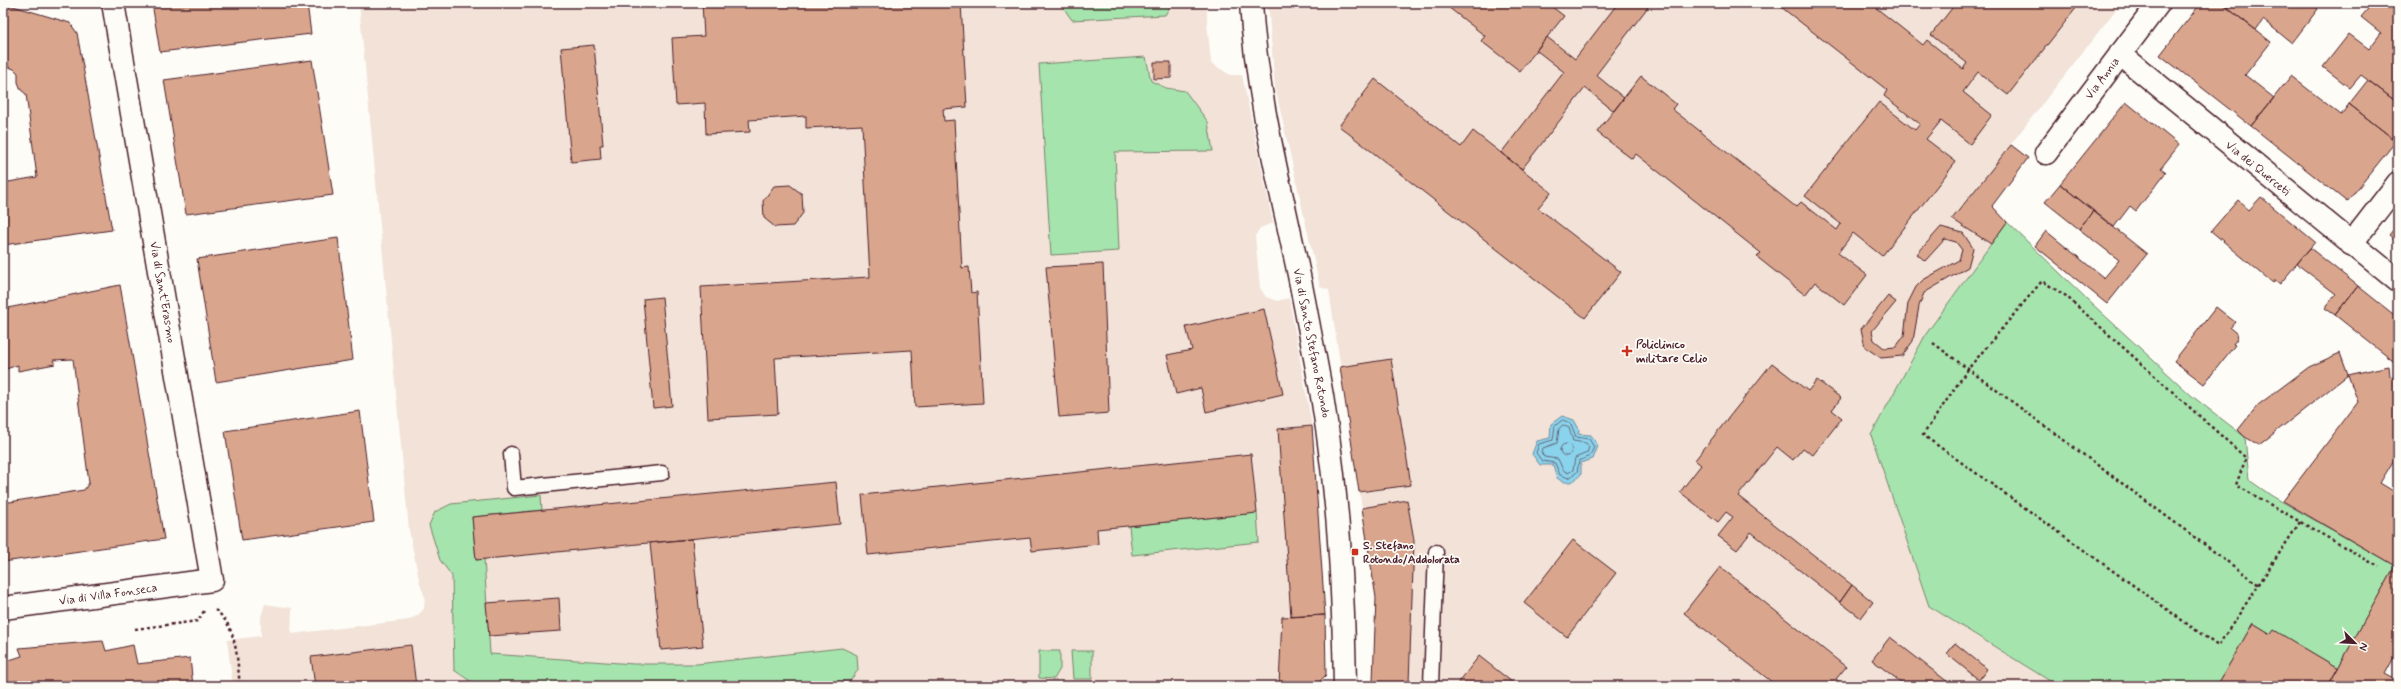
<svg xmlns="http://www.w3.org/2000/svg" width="2401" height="689" viewBox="0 0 2401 689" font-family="Mynerve,sans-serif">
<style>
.built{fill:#f2e2d7}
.green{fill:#a5e5ad;stroke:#78826c}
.water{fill:#8ad3ec;stroke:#708b9f}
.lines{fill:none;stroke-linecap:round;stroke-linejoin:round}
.shore{stroke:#646778;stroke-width:1}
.building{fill:#d9a68d;stroke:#4a1f2b}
.service-casing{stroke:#4a1f2b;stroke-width:17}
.minor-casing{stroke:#4a1f2b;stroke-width:25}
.path{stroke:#4a1f2b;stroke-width:2.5;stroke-dasharray:3 3;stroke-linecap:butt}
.service{stroke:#fdfcf7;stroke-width:14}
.minor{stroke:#fdfcf7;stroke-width:22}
.poi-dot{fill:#c8321e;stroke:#fdfcf7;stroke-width:1.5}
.labels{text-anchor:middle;stroke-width:3.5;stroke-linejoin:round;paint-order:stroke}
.street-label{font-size:12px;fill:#4a1f2b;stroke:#fdfcf7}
.poi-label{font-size:12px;font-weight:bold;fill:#4a1f2b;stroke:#fdfcf7;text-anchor:start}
</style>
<rect width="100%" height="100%" fill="#fdfcf7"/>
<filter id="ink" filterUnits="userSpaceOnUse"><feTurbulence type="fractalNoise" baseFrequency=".025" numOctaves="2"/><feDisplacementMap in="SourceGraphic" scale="8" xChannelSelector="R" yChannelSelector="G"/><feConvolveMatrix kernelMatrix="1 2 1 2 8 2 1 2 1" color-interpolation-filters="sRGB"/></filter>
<g filter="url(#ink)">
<path class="built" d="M359 3H1210L1207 7V22L1211 63 1230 75H1242L1273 223 1260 228 1255 236 1260 288 1266 297 1277 301 1289 298 1312 426 1326 675 1316 685 1303 684 1301 686H233L227 640 261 636V617L265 604 292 608 291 634 409 620 418 615 424 609 425 597 420 584 409 530Z
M1268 3H2121L2011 144 2028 158 1992 206 2007 222 1926 334 1871 435 1929 606 2058 686H1373L1376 598 1362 508 1329 290 1320 287 1275 87Z"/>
<path class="green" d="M1060 3H1172L1165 15 1072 20Z
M1146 57 1151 81 1166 88 1185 91 1208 122 1213 151 1115 152 1119 251 1051 255 1039 64Z
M2007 222 2090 302 2192 396 2245 437 2249 480 2272 496 2395 566 2338 668 2274 631 2271 634 2253 623 2217 686H2058L1929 606 1871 435 1926 334Z
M541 495 542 510 472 517 476 560 484 559 490 654 634 664H697L842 648 857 655 858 670 850 681 711 686 473 683 454 670 452 576 440 560 429 525 435 512 451 504Z
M1257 513 1259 542 1132 555 1129 526Z
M1039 651H1060V669L1054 679 1039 678Z
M1071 651H1092V679H1073Z"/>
<path class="water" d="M1562 416 1574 420 1579 429 1578 434 1591 435 1598 446 1593 459 1581 463V474C1574 483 1566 485 1557 478L1553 465H1540L1532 454 1537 441 1550 438 1551 424Z"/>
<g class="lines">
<path class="shore" d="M1563 420 1571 424 1576 437 1589 439 1594 447 1590 456 1579 461 1577 472 1569 478 1560 475 1555 463 1542 461 1536 453 1539 444 1553 440 1555 426Z
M1563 425 1569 428 1573 441 1586 443 1589 447 1587 453 1575 458 1573 470 1568 473 1563 470 1558 459 1544 457 1541 452 1543 448 1557 443 1559 429Z
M1560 450a6 6 0 1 1 12 0a6 6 0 1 1-12 0Z"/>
</g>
<path class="building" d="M3 3 70 23 77 33 112 230 3 245V183L37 177 26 94 21 90 18 82V73L14 69 3 65Z
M152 3H307L311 34 160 52Z
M702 3H961L967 107 943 109 944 121 954 120 962 268 969 267 971 293 977 292 983 403 915 407 912 350 775 358 778 414 708 418 701 287 870 277 862 125 806 128V116L749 120 750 132 706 134 705 103 676 105 672 38 704 36Z
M1443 3H1547L1564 16 1520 71 1481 41 1485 36Z
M1618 3H1651L1596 75 1624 98 1614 111 1585 88 1522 169 1501 153 1564 72 1536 50 1547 37 1575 59Z
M1776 3H1870L1923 45 1927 40 1963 69 1967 63 1931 35 1956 3H2080L2008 95 1978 72 1963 92 1992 115 1970 144 1941 121 1926 139 1956 162 1882 256 1853 233 1838 253 1867 275 1844 305 1815 282 1805 295 1757 257 1761 253 1636 154 1632 159 1597 132 1641 76 1676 104 1672 109 1796 207 1801 202 1837 230 1841 224 1805 196 1879 102 1915 130 1920 124 1884 96 1887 90Z
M2201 3H2221L2271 42 2245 75 2274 98 2251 126 2160 55Z
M2221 3H2311L2318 9 2292 43 2263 20 2256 30Z
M2373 3H2398V103L2361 75 2350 88 2323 67 2349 34 2369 49 2381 33 2361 17Z
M594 45 603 145H600L601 159 571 162 561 48Z
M312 60 333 195 186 214 164 80Z
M1154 62H1171V78L1154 79Z
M2291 76 2341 115 2349 104 2396 141 2347 202 2251 126Z
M1375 79 1461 147 1473 131 1551 192 1538 208 1621 272 1585 318 1339 126Z
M2368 80 2398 103V137L2396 141 2349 104Z
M2126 102 2179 145 2161 168 2166 172 2136 211 2130 206 2114 227 2060 184Z
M2011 145 2028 158 1992 206 2007 222 1991 244 1952 219Z
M2060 184 2093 211 2079 229 2045 202Z
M790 185 802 194 803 213 793 226 775 227 764 218 763 201 774 186Z
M2261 197 2315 242 2280 284 2275 280 2273 283 2211 231 2238 200 2249 210Z
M2093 211 2147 254 2107 304 2035 246 2046 231 2104 278 2119 260 2079 229Z
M2398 224V243L2389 235Z
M1941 227 1963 233 1973 248 1968 267 1924 293 1919 306 1913 341 1902 356 1881 358 1865 347 1861 329 1888 296 1896 302 1872 331 1874 340 1884 348 1896 347 1904 336 1908 303 1916 287 1923 280 1959 260 1962 250 1956 242 1945 239 1925 261 1917 254Z
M338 238 353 360 216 382 197 259Z
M2310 248 2358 286 2335 315 2325 308 2336 294 2297 264Z
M1103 264 1109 413 1059 417 1046 267Z
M120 285 164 539 3 562V503L84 490 89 483 73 359 53 360 55 364 18 371V365L3 370V309Z
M2358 286 2398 318V365L2335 315Z
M662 297 672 406 653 408 643 299Z
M2216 307 2235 322 2230 328 2236 333 2237 339 2233 344 2235 345 2204 384 2174 361Z
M1264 309 1283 394 1206 412 1201 388 1176 394 1167 355 1192 350 1186 327Z
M2340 353 2348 375 2259 445 2245 437 2238 430 2258 405 2309 367Z
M1391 359 1411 485 1359 492 1340 367Z
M1772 363 1808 391 1817 380 1841 398 1832 410 1842 418 1813 455 1803 448 1793 460 1777 447 1738 496 1852 585 1840 602 1751 532 1737 550 1718 536 1733 517 1726 512 1718 522 1680 492 1701 465 1695 460Z
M2389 366 2390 376 2398 380V453L2380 483 2398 494V650L2385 674 2398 681V686H2328L2395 566 2283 501 2358 402 2348 375Z
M360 411 374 522 242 540 225 431Z
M1312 426 1325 615 1291 617 1278 429Z
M1251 454 1257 513 1097 529 1098 544 1032 551 1030 538 868 555 862 495Z
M836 482 840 524 476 560 472 517Z
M1407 500 1414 540 1409 683 1373 682 1376 598 1362 508Z
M692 539 703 646 661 650 650 543Z
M1573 540 1616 573 1567 637 1524 603Z
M1720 567 1846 667 1836 679 1845 686H1777L1684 613Z
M1852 585 1873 602 1861 618 1840 602Z
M559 598 561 631 489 636 486 603Z
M1325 615 1326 675 1316 685 1279 686 1282 617Z
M2253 623 2271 634 2274 630 2338 668 2328 686H2217Z
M1890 637 1953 686H1906L1872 660Z
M103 641 106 651 133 645 137 664 190 658 193 686H3V662L22 656 19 648Z
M1955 643 1987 669 1979 680 1947 654Z
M411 645 416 686H315L311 657Z
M1479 656 1517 686H1456Z"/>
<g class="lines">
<g class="service-casing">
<path id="service" d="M511 454 514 488 662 473
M1431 685 1436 552"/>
</g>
<g class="minor-casing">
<path id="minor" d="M1251 3C1256 89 1276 168 1294 252 1302 287 1308 323 1315 358 1337 468 1343 574 1345 686
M2120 54 2398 281
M2046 153 2159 3
M2351 244 2398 183
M3 608 212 580 113 3"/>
</g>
<path class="path" d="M1933 343 2259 585
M2300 522 2218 646 1923 435 1968 369 2042 281 2066 296 2246 458 2236 485 2379 567
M215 610C238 626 237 662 240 686
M135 629 198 621 204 611"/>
<use href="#service" class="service"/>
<use href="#minor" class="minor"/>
</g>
</g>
<g class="poi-dot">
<path d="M1625 345h4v4h4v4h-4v4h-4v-4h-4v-4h4z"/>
<rect x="1351" y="548" width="8" height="8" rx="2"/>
</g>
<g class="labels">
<g class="street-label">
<text transform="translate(2102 78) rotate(-53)" y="4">Via Annia</text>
<text transform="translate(2258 168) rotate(39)" y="4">Via dei Querceti</text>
<text transform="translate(163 292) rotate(80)" y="4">Via di Sant'Erasmo</text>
<text transform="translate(1312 343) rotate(79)" y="4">Via di Santo Stefano Rotondo</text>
<text transform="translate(108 594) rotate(-8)" y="4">Via di Villa Fonseca</text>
</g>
<g class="poi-label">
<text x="1636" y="348">Policlinico<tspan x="1636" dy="14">militare Celio</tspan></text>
<text x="1363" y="549">S. Stefano<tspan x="1363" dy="14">Rotondo/Addolorata</tspan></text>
</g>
</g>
<rect width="2401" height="689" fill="none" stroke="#fdfcf7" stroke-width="16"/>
<rect x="8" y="8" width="2385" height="673" fill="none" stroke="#4a1f2b" stroke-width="1.5" filter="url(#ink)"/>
<g transform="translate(2355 643) rotate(114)" stroke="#fdfcf7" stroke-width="3" paint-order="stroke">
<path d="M0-3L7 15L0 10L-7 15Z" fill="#4a1f2b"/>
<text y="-6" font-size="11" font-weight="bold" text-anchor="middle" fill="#4a1f2b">N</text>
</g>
</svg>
